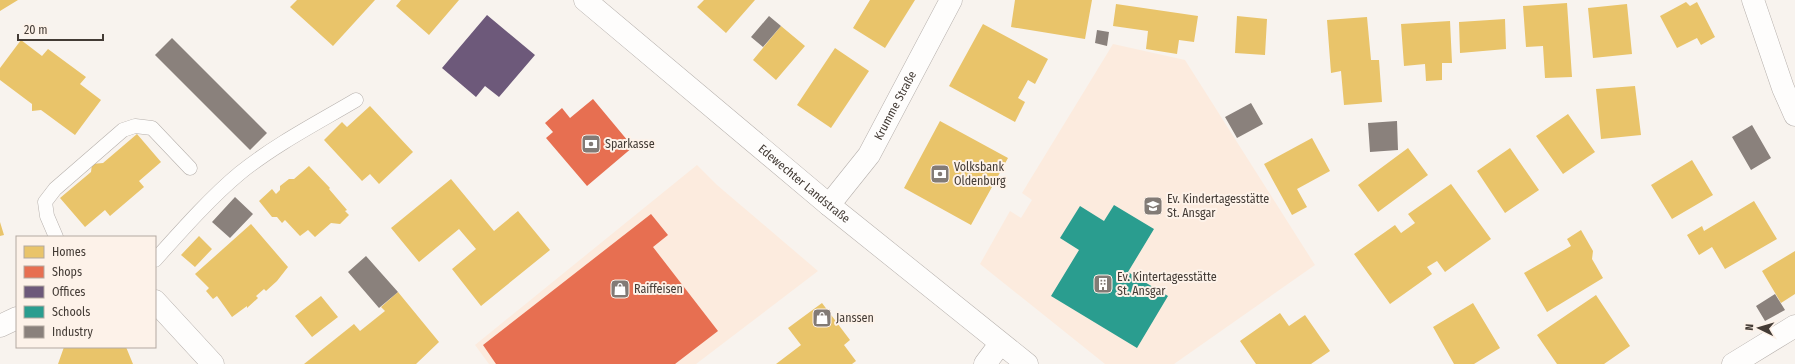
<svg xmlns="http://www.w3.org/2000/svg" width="1795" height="364" viewBox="0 0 1795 364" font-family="'Fira Sans Condensed',sans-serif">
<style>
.built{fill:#fcebde}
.homes{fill:#e9c46a}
.shops{fill:#e76f51}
.offices{fill:#6d597a}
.schools{fill:#2a9d8f}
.industry{fill:#8a817c}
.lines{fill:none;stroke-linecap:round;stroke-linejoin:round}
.service-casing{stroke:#b6b0ac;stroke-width:15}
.minor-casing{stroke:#b6b0ac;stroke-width:23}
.secondary-casing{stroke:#b6b0ac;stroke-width:23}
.service{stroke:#fefdfc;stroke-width:14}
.minor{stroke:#fefdfc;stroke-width:22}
.secondary{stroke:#fefdfc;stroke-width:22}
.labels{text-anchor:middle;stroke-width:4;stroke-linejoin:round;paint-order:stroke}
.street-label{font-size:12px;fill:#433b35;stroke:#fdf2e9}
.poi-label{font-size:12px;fill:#433b35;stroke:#fdf2e9;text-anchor:start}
</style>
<rect width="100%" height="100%" fill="#f8f3ee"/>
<path class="built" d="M1113 44 1185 60 1315 265 1174 364H1105L980 264 1010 211 1021 218 1032 200 1022 193Z
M697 165 717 185 818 271 696 364H489L475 345Z"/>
<path class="homes" d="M0 0H18L0 11Z
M297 0H375L333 46 290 7Z
M401 0H459L429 35 396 6Z
M704 0H755L726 33 697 7Z
M870 0H915L885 48 853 28Z
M1015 0H1092L1085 39 1011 27Z
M1686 2 1690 6 1697 2 1715 37 1701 45 1697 38 1677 48 1660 16Z
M1567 3 1572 77 1545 78 1543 46 1526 47 1523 6Z
M1116 4 1198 16 1194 42 1179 40 1177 54 1146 49 1148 31 1113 26Z
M1627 4 1632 54 1593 58 1588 8Z
M1237 16 1267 19 1265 55 1235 53Z
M1367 17 1371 60H1379L1382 102 1344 105 1341 71 1331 73 1327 20Z
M1505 19 1506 49 1460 53 1459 22Z
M1450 21 1452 63H1442V80L1426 81 1425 64 1404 66 1401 24Z
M983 24 1048 59 1035 84 1028 80 1018 98 1025 102 1015 122 949 86Z
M781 26 805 46 776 80 753 60Z
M21 40 42 56 48 49 86 77 80 84 101 100 75 135 41 110 32 111V104L0 80V68Z
M835 48 869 71 831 128 797 105Z
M1635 86 1641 135 1601 139 1596 89Z
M370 106 413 152 379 184 370 174 362 181 324 140 342 122 347 127Z
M1568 114 1595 152 1563 174 1536 136Z
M940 121 1008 158 971 225 904 188Z
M137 134 161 162 139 181 144 187 110 216 105 210 85 227 60 198 91 172 92 164 103 163Z
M1312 138 1330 171 1297 189 1307 207 1292 215 1264 164Z
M1408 148 1428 175 1378 212 1358 185Z
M1510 148 1539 190 1505 213 1477 171Z
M1692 160 1713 195 1672 219 1651 185Z
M309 166 330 188 329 189 347 210 345 211 349 215 340 224 331 223 315 237 308 230 300 236 285 220 282 223 277 217H272L259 201 272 189 276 194 280 190V186L289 179H294Z
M451 179 494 231 518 211 550 250 481 306 452 269 476 249 459 229 419 262 391 228Z
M1451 184 1491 239 1445 272 1437 261 1427 267 1432 274 1390 304 1354 254 1395 225 1401 233 1415 223 1408 214Z
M1754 201 1777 239 1725 269 1712 247 1699 255 1687 235 1702 226 1704 231Z
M0 222 4 235 0 236Z
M251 224 288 267 277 281 266 291 264 289 256 296 258 298 247 308V306L232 317 217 296 213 299 206 291 209 288 195 274Z
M1581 230 1593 251 1592 259 1603 278 1547 312 1524 273 1571 246 1567 239Z
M199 236 212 249 195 267 181 255Z
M1795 251V294L1781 303 1762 271Z
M398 292 439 342 416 364H304L354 324 360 331 385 311 381 307Z
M1596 295 1630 346 1604 364H1557L1537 335Z
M321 296 338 317 312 337 295 316Z
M822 303 850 340 844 345 856 361 852 364H776L801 345 788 328Z
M1473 303 1500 348 1474 364H1454L1433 327Z
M1280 313 1289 326 1305 315 1330 351 1311 364H1256L1240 341Z
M64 347H126L133 364H58Z"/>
<path class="shops" d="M593 99 633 147 587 186 546 138 553 132 545 123 562 108 570 118Z
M651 214 668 235 653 247 718 331 675 364H496L483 345Z"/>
<path class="offices" d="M487 15 535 55 499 97 485 86 476 97 442 68Z"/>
<path class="schools" d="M1114 205 1154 229 1128 272 1168 296 1137 348 1051 296 1079 250 1060 238 1080 206 1104 221Z"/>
<path class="industry" d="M769 16 781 26 763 47 751 37Z
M1097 30 1109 32 1107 46 1095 43Z
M172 38 267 133 250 150 155 55Z
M1251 103 1263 124 1237 138 1225 117Z
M1397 121 1398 150 1370 152 1368 123Z
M1752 125 1771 158 1751 170 1732 137Z
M235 197 253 214 230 238 212 222Z
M366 256 398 292 379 308 348 272Z
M1775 294 1785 310 1765 321 1756 306Z"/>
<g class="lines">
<g class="service-casing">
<path id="service" d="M56 237 47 216 45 202 55 189 123 130 135 126 152 128 190 168
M155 260C181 231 211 197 240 173 276 144 317 123 356 100"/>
</g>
<g class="minor-casing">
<g id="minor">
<path d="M1753 0 1783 88 1795 115"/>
<path id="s1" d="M829 205 869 155 951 0"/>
<path d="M155 301 213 364"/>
<path d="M0 326 17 318"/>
<path d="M985 364 1000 344"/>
<path d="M1733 364 1795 326"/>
</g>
</g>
<g class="secondary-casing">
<g id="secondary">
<path id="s2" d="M585 0 829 205 1027 364"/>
</g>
</g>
<use href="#service" class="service"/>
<use href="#minor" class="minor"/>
<use href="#secondary" class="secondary"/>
</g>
<defs>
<g id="bank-square" transform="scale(1)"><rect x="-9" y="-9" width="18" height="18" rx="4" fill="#827b76" stroke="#fdf2e9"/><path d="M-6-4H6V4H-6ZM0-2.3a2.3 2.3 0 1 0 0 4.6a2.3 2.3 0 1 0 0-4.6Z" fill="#fff"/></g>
<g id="school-square" transform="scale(1)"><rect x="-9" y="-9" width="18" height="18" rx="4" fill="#827b76" stroke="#fdf2e9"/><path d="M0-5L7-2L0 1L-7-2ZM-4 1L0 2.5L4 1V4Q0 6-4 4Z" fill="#fff"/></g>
<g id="building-square" transform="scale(1)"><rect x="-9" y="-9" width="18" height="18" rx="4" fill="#827b76" stroke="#fdf2e9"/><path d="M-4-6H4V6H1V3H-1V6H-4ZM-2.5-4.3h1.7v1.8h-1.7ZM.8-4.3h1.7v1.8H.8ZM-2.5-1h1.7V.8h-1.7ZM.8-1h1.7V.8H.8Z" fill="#fff"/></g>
<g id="shop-square" transform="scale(1)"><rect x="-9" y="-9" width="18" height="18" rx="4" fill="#827b76" stroke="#fdf2e9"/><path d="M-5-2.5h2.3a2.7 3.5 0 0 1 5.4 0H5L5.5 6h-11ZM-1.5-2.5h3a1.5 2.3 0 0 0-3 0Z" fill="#fff"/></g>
</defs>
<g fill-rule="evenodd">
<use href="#bank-square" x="591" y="144"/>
<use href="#bank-square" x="940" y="174"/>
<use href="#school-square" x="1153" y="206"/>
<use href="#building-square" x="1103" y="284"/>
<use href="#shop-square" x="620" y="289"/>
<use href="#shop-square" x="822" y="318"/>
</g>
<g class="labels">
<g class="street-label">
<text dy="4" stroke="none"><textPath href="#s1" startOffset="120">Krumme Straße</textPath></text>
<text dy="4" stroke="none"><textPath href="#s2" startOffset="286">Edewechter Landstraße</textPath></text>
</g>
<g class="poi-label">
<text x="605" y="148">Sparkasse</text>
<text x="954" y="171">Volksbank<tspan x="954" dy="14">Oldenburg</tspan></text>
<text x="1167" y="203">Ev. Kindertagesstätte<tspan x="1167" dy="14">St. Ansgar</tspan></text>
<text x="1117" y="281">Ev. Kintertagesstätte<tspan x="1117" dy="14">St. Ansgar</tspan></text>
<text x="634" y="293">Raiffeisen</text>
<text x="836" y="322">Janssen</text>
</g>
</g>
<rect x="16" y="236" width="140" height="112" fill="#fdf2e9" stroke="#b3a9a1"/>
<rect x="24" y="246" width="20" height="12" fill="#e9c46a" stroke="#b3a9a1"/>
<text x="52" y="256" font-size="12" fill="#433b35">Homes</text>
<rect x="24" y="266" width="20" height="12" fill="#e76f51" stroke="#b3a9a1"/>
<text x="52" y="276" font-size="12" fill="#433b35">Shops</text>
<rect x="24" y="286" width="20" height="12" fill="#6d597a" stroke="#b3a9a1"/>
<text x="52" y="296" font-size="12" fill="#433b35">Offices</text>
<rect x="24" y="306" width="20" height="12" fill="#2a9d8f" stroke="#b3a9a1"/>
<text x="52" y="316" font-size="12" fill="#433b35">Schools</text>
<rect x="24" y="326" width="20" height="12" fill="#8a817c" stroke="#b3a9a1"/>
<text x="52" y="336" font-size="12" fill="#433b35">Industry</text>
<g transform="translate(1759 328) rotate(275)" stroke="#fdf2e9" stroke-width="3" paint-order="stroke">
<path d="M0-3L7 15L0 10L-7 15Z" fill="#433b35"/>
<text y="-6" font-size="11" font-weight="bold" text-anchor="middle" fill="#433b35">N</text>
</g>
<path d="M18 34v6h85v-6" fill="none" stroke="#433b35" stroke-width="2"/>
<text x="24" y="34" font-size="12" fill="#433b35" stroke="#fdf2e9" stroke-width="3" paint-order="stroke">20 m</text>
</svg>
